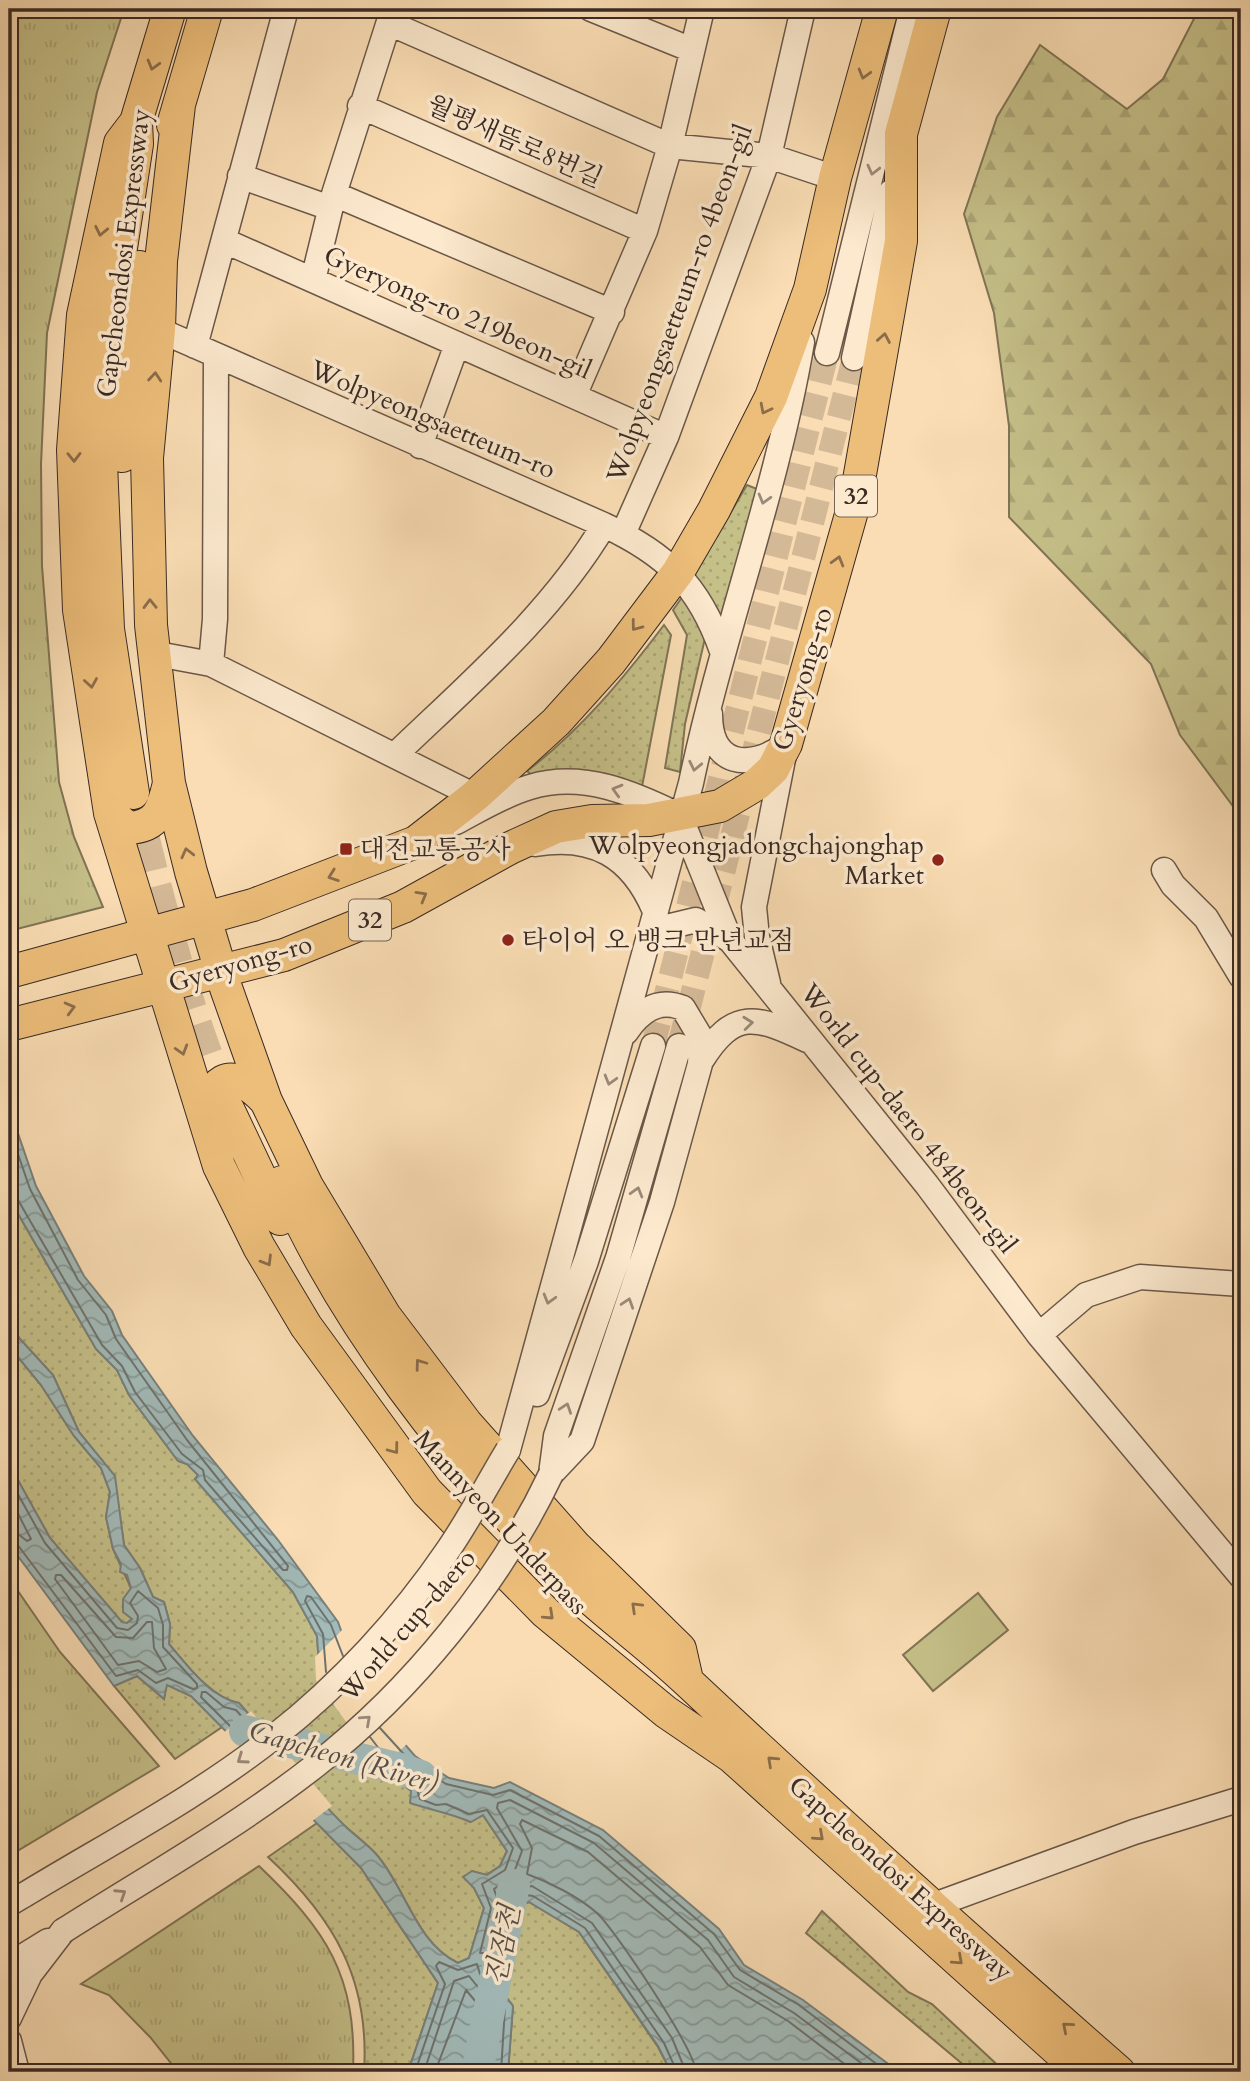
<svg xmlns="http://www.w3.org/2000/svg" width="1250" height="2081" viewBox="0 0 1250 2081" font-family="Cardo,'Noto Serif KR',serif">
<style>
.grass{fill:url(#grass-dots);stroke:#807456;stroke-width:2}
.forest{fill:url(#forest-firs);stroke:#807456;stroke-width:2}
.park{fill:url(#park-tufts);stroke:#807456;stroke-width:2}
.pitch{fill:#c5bf88;stroke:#807456;stroke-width:2}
.water{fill:url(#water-waves);stroke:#78807d;stroke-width:2}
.pier{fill:#faddb4}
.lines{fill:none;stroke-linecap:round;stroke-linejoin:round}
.shore{stroke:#6e726e;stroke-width:2}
.river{stroke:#a2bab8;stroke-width:32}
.minor-tunnel{stroke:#d4b997;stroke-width:24;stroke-dasharray:24 12;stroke-linecap:butt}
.major-tunnel{stroke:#d4b997;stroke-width:32;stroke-dasharray:32 16;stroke-linecap:butt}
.minor-casing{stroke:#6a5748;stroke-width:27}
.major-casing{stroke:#3a2a24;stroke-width:34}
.minor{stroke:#fce9ce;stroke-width:24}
.major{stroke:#edbe7a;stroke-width:32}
.minor-bridge-casing{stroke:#6a5748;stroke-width:27;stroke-linecap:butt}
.minor-bridge{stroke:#fce9ce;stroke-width:24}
.oneway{stroke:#8b6d4b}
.oneway2{stroke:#9b8a79}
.poi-dot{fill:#8f2418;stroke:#fce9ce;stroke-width:2.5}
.labels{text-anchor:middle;stroke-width:7;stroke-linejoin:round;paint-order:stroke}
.shield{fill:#fce9ce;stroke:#746357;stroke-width:2}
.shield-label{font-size:24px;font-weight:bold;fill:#3a2a24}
.street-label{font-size:26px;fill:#3a2a24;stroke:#fce9ce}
.poi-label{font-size:26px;fill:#3a2a24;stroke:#fce9ce;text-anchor:start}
.water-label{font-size:28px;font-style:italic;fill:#544e49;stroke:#fce9ce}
</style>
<defs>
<pattern id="grass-dots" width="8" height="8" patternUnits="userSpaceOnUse" patternTransform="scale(1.75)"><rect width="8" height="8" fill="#c5bf88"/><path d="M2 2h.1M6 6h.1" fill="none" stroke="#aaa475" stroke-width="1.8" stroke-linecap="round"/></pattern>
<pattern id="forest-firs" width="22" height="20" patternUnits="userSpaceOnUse" patternTransform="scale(1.75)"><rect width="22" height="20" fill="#c5bf88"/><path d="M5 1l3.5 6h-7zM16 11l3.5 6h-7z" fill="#aaa475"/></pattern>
<pattern id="park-tufts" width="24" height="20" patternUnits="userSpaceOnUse" patternTransform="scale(1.75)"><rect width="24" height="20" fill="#c5bf88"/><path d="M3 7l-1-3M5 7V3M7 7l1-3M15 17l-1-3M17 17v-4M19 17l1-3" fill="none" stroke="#aaa475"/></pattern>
<pattern id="water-waves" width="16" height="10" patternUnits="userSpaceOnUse" patternTransform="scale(1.75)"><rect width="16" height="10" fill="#a2bab8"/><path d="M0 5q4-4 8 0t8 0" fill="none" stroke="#859795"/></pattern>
</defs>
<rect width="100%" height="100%" fill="#faddb4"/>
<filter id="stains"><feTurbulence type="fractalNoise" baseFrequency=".00286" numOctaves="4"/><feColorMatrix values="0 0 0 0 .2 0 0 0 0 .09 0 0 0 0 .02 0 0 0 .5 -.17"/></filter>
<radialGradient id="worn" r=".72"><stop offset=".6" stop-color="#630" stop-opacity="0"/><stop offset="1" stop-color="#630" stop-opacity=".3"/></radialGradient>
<path class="grass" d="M747 485 757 489 724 614 715 618 693 576Z
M683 596 706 634 685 724 680 772 665 768 687 635 673 610Z
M664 625 671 635 641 792 534 777 527 771C581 730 623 679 664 625Z
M9 1198 96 1349 117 1370 129 1395 178 1461 187 1464 198 1475 195 1479 293 1592 317 1636 320 1680 401 1782 444 1810 470 1822 483 1815 507 1851 500 1866 486 1875 472 1871 474 1888 484 1908 469 1958 458 1963C415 1942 406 1888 376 1854 365 1842 352 1833 340 1822 304 1785 273 1742 239 1703 211 1698 187 1665 169 1644L170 1624 164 1602 153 1597 140 1568 124 1545 114 1476 79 1432 53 1375 19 1338 9 1317Z
M9 1346 41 1385 74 1436 101 1468 110 1492 106 1517 113 1549 131 1588 132 1619 127 1623H122L50 1538 9 1464Z
M137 1676 164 1699 166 1684 191 1696 222 1727 175 1759 114 1686Z
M317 1823 361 1868 438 1983 408 2072H364C370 1980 334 1918 268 1857Z
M529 1902 579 1932 658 2047 671 2072H508L513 2006 485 1969 517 1905Z
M822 1911 908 1992 932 2004 1005 2072H972L806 1933Z"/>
<path class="forest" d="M1199 9H1241V817L1180 735 1151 664 1009 517V426L994 313 964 214 997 117 1040 45 1127 109 1163 79Z"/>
<path class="park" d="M9 9H124L97 92 47 333 41 464 42 566 59 782 74 837 103 907 9 931Z
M9 1578 60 1652 159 1766 9 1856Z
M259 1866C326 1930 357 1975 353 2072H178L150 2037 109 1995 81 1984Z"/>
<path class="pitch" d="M978 1593 1008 1630 933 1691 903 1655Z"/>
<path class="water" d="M9 1107 36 1186 84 1276 112 1311 122 1335 193 1436 278 1540 338 1622 366 1700 415 1756 449 1778 494 1788 510 1782 603 1830 719 1929 744 1965 803 2000 899 2072H671L658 2046 579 1932 529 1902 517 1906 485 1969 513 2006 508 2072H408L438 1983 361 1868 191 1696 167 1685 164 1699 137 1676 114 1686 9 1544V1464L50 1538 122 1622 127 1623 132 1619 123 1612V1599L131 1588 127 1575 120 1572 121 1564 113 1549 106 1517 110 1492 101 1468 74 1436 41 1385 9 1346V1317L19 1338 53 1375 79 1432 115 1476 124 1545 140 1568 153 1597 164 1602 170 1624 169 1644C187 1665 211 1698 239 1703 273 1742 304 1785 340 1821 351 1833 365 1842 376 1854 406 1888 415 1942 458 1963L469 1958 484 1908 474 1888 463 1877 472 1871 487 1875 500 1866 507 1851 483 1815 471 1822C450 1813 431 1810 410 1803L411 1791 388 1773 320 1680 317 1636 293 1592 195 1479 198 1475 187 1464 178 1461 129 1395 117 1370 96 1349 9 1198Z"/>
<path class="pier" d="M344 1628 369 1698 408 1743 380 1769 316 1680 315 1657Z
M251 1711 332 1806 311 1822 223 1733Z"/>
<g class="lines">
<path class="shore" d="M9 1128 30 1189 78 1280 106 1315 116 1339 187 1440 288 1566 287 1570H283L205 1480 203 1470 182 1454 135 1392 122 1366 102 1345 18 1200 9 1196
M9 1478 45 1543 117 1628 128 1630 137 1623 138 1616 130 1603 138 1591 158 1608 163 1625V1647L197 1684V1688L193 1689 168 1678 156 1683 138 1670 116 1676 17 1544 9 1541
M9 1496 31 1539 27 1541 18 1534 9 1532
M56 1575H61L116 1637 133 1638 147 1622H152L154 1648 166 1669 157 1672 139 1661 118 1665 55 1579Z
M326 1672 323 1634 305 1601 307 1596 311 1597 331 1625 343 1656
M380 1728 410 1761 446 1784 493 1795 510 1790 599 1836 714 1934 740 1970 799 2005 887 2072
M370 1737 393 1767 416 1787 420 1799 436 1805 446 1804 469 1814 487 1810 513 1848 505 1870 482 1884 491 1908 480 1953H485L511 1901 526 1895 533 1896 585 1928 664 2043 677 2072
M245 1741 201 1697 202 1692H206L224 1707 236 1710 256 1733
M415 2072 445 1984 436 1966 439 1962 458 1970 477 1964 480 1974 505 2007 501 2072
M424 2072 454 1981 469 1976 497 2011 492 2072
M435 2072 466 1990 486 2014 482 2072
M686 2072 672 2038 592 1923 532 1886 512 1890 502 1899 497 1898 494 1889 513 1875 522 1851 497 1808 498 1803 510 1800 594 1843 708 1940 734 1977 794 2013 873 2072
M696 2072C695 2050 616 1931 597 1913 579 1897 549 1882 527 1874L532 1848 520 1824 522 1820 588 1852 700 1947 728 1985 788 2021 855 2072"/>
<path class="river" d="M245 1731 401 1769 421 1776
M477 2072 514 1885"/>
<path class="minor-tunnel" d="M653 1046 827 353
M679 1046 854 358"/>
<path class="major-tunnel" d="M133 793C158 900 185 1008 228 1109"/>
<g class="minor-casing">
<path id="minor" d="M591 9 692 50
M389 23 670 146 769 156 835 178
M360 106 645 231
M240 176 330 208
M334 194 612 312
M225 241 666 437
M313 280 334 194 393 9
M159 330 604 525C666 554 699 585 722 651
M195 346 286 9
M827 353 912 9
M854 358 891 192
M574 396 645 231 670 146 702 9
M420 446 457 344
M623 534 666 437 769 156 803 9
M152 653 211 664 475 796
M211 664 215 619 216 357
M710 714C710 766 749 771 785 745
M396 754C470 683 551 614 604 525
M456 822C479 810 505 794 530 787 583 771 633 793 680 816L730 940 927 1185 1039 1335 1241 1576
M535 844C593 834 631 856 654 909
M1164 870 1173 885 1206 918 1241 976
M648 943 671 926 696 920 730 940
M768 983 757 937 754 907 784 754
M701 1061C734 1008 756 1016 807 1040
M1039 1335 1086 1295 1140 1277 1241 1284
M537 1394 586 1261 653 1046
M508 1450 691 783C722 635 777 491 802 342
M551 1474 582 1441 662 1202 700 1064 701 1038 683 1008C658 998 640 1011 626 1032
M551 1474 556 1436 618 1258 679 1046
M9 1904 24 1895
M918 1911 1134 1832 1241 1799
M9 1965 48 1941
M9 2018 30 1974 63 1931
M9 2041 17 2072"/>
</g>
<g class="major-casing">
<path id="major" d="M179 105 161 261 159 330 147 458 151 625 169 783 191 872 226 988 266 1101 307 1186 385 1316 466 1423 576 1547 680 1649 687 1680
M136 122 120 143 83 315 73 450 79 610 110 813 219 1166 259 1247 306 1326 427 1492 546 1613 666 1712 732 1757 1082 2072
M173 125 207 9
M122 456 139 267
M133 793 108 629 101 463 106 346 137 144 136 122 170 9
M110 813 128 828C158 827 163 809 169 783
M9 972 253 905 416 842 475 796 556 722 611 661 678 572 714 510 771 397 810 289 835 178 882 9
M9 1025 284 955 403 907 510 848 556 827 592 821 649 820 720 806 757 784 773 769 786 744 856 497 901 241V134L935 9
M228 1109 280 1219
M209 1128C206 1079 230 1062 266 1101
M282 1182C344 1324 450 1459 557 1568 598 1609 646 1642 688 1682 829 1814 973 1944 1119 2072"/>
</g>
<use href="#minor" class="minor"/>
<use href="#major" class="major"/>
<g class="minor-bridge-casing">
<path id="minor-bridge" d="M24 1895C108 1844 198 1797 275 1736 340 1685 402 1618 448 1550 470 1518 488 1483 508 1450
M63 1931C148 1877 237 1827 316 1765 411 1691 500 1582 551 1474"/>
</g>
<use href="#minor-bridge" class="minor-bridge"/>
</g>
<defs><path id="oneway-chevron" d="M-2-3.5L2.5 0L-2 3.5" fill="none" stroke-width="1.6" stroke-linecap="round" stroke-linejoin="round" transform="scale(1.75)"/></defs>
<g class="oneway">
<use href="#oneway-chevron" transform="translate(153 65) rotate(106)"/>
<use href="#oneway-chevron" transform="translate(864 74) rotate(106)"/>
<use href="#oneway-chevron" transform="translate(101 231) rotate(102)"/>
<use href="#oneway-chevron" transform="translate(884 338) rotate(-80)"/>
<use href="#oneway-chevron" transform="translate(155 377) rotate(-85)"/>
<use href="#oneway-chevron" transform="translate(765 409) rotate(117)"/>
<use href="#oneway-chevron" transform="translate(74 457) rotate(89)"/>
<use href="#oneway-chevron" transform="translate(838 561) rotate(-74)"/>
<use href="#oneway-chevron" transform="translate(150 604) rotate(-91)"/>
<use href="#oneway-chevron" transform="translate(636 626) rotate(127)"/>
<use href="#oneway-chevron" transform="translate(91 683) rotate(81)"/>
<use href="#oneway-chevron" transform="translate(187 853) rotate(-104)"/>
<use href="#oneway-chevron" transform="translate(333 876) rotate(160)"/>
<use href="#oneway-chevron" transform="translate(422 896) rotate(-30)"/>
<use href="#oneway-chevron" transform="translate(70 1008) rotate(-15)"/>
<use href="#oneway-chevron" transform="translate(182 1050) rotate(73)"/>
<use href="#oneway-chevron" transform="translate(267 1261) rotate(59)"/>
<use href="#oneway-chevron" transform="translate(420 1364) rotate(-126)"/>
<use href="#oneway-chevron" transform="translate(394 1449) rotate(53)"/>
<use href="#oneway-chevron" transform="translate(636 1607) rotate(-136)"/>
<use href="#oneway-chevron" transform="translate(549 1615) rotate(43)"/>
<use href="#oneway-chevron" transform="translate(772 1761) rotate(-137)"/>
<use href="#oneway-chevron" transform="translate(819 1836) rotate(42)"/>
<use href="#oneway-chevron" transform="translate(958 1960) rotate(42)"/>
<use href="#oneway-chevron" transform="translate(1067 2027) rotate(-139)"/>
</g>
<g class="oneway2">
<use href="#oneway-chevron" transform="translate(873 170) rotate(104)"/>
<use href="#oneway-chevron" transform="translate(764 499) rotate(106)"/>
<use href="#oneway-chevron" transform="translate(695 766) rotate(102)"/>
<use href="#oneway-chevron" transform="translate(617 790) rotate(-164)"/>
<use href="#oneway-chevron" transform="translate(748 1023) rotate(-6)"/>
<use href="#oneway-chevron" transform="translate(610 1080) rotate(106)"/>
<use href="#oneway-chevron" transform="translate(637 1192) rotate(-74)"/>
<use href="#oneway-chevron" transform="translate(549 1299) rotate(106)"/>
<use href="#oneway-chevron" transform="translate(628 1303) rotate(-72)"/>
<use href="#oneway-chevron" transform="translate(566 1408) rotate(-71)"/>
<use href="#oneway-chevron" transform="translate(366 1720) rotate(-42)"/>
<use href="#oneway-chevron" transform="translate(242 1759) rotate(145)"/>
<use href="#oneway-chevron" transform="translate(121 1894) rotate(-33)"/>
</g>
<g class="poi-dot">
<rect x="339" y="842" width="14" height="14" rx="3.5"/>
<circle cx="938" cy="860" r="7"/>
<circle cx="508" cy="940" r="7"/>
</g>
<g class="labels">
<g class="shield">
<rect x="835" y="475.5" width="42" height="41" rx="5"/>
<rect x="349" y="899.5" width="42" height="41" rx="5"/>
</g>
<g class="shield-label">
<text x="856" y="504">32</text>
<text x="370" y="928">32</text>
</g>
<g class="street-label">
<text transform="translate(515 141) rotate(24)" y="9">월평새뜸로8번길</text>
<text transform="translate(123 253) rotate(-83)" y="9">Gapcheondosi Expressway</text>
<text transform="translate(679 303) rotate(-70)" y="9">Wolpyeongsaetteum-ro 4beon-gil</text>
<text transform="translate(458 312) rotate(24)" y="9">Gyeryong-ro 219beon-gil</text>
<text transform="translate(433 419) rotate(23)" y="9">Wolpyeongsaetteum-ro</text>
<text transform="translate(802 679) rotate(-73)" y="9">Gyeryong-ro</text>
<text transform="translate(240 963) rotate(-16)" y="9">Gyeryong-ro</text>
<text transform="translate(909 1118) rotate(52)" y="9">World cup-daero 484beon-gil</text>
<text transform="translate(501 1522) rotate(47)" y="9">Mannyeon Underpass</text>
<text transform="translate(407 1625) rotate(-49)" y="9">World cup-daero</text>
<text transform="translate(901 1878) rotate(42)" y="9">Gapcheondosi Expressway</text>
</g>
<g class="poi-label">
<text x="924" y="854" text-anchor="end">Wolpyeongjadongchajonghap<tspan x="924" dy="30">Market</tspan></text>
<text x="360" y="858">대전교통공사</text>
<text x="522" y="949">타이어 오 뱅크 만년교점</text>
</g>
<g class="water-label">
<text transform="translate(344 1756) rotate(16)" y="10">Gapcheon (River)</text>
<text transform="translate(502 1945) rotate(-79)" y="10">진잠천</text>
</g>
</g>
<rect width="1250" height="2081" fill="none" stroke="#faddb4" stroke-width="35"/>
<rect x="10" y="10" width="1229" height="2060" fill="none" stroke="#3a2a24" stroke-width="3.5"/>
<rect x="18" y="18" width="1215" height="2046" fill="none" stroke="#3a2a24" stroke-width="2"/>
<rect width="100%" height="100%" filter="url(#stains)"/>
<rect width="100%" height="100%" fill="url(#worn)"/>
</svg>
